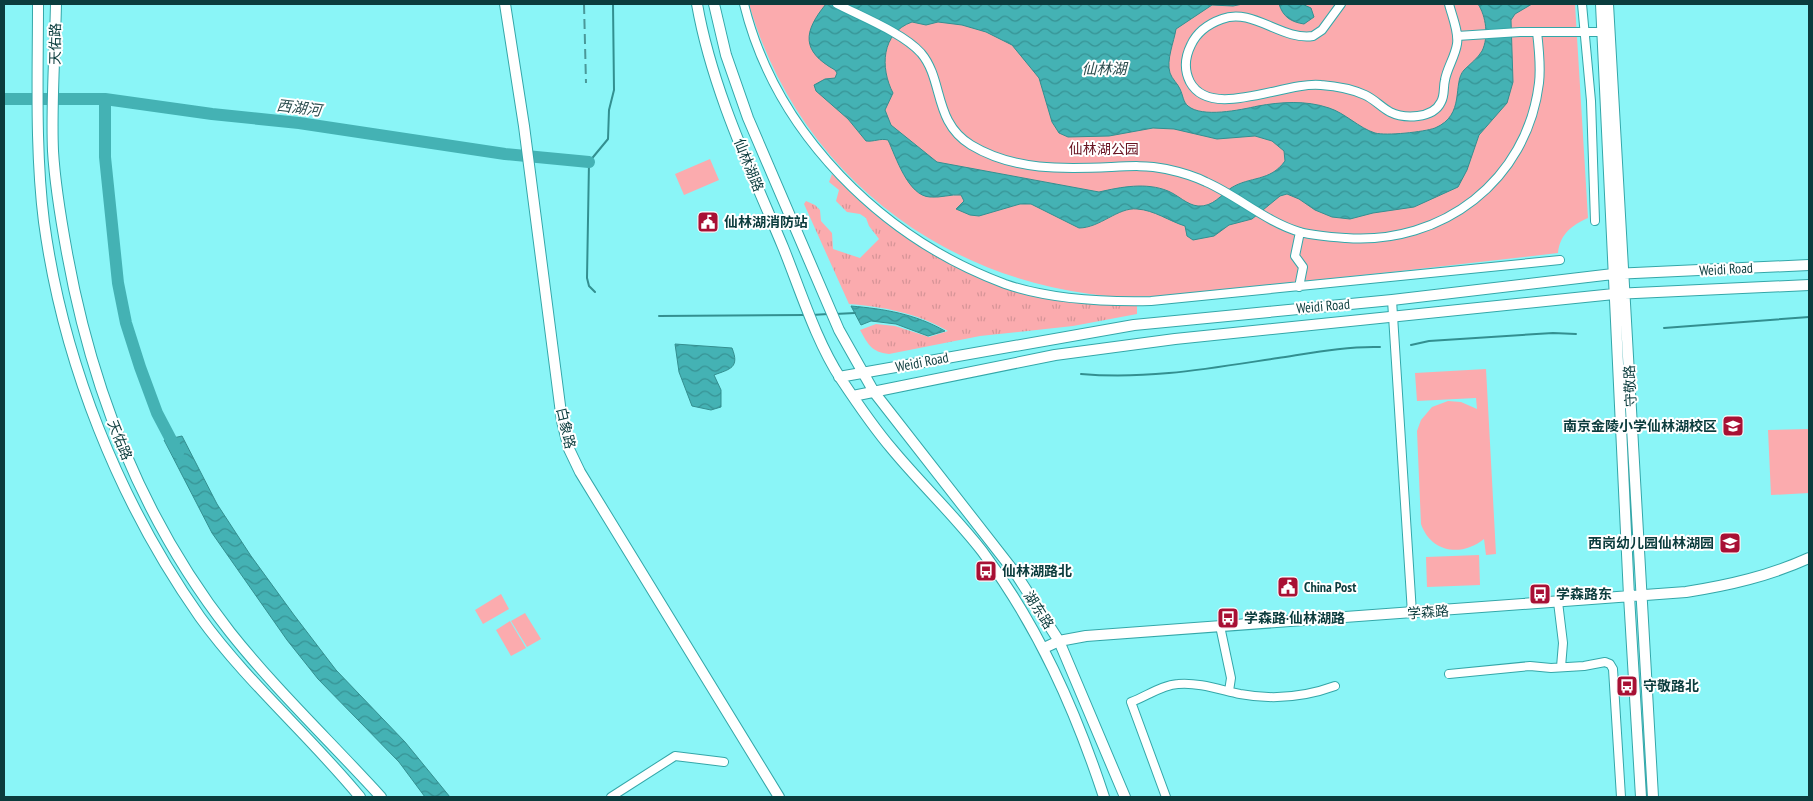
<svg xmlns="http://www.w3.org/2000/svg" width="1813" height="801" viewBox="0 0 1813 801" font-family="'PT Sans Narrow','Noto Sans SC',sans-serif">
<style>
.grass{fill:url(#grass-tufts)}
.park{fill:#fbabae}
.water{fill:url(#water-waves);stroke:#338f90;fill-rule:evenodd}
.lines{fill:none;stroke-linecap:round;stroke-linejoin:round}
.stream{stroke:#338f90;stroke-width:2}
.river{stroke:#44b2b4;stroke-width:12}
.street-casing{stroke:#34a7a9;stroke-width:10}
.secondary-casing{stroke:#34a7a9;stroke-width:12}
.street{stroke:#fff;stroke-width:8}
.secondary{stroke:#fff;stroke-width:10}
.rail{stroke:#4a9899;stroke-width:2;stroke-dasharray:10 5;stroke-linecap:butt}
.labels{text-anchor:middle;stroke-width:4;stroke-linejoin:round;paint-order:stroke}
.street-label{font-size:14px;fill:#0b3c3d;stroke:#fff}
.park-label{font-size:14px;fill:#681422;stroke:#fff}
.poi-label{font-size:14px;font-weight:bold;fill:#0b3c3d;stroke:#fff;text-anchor:start}
.water-label{font-size:15px;font-style:italic;fill:#2d4e4f;stroke:#fff}
</style>
<defs>
<pattern id="grass-tufts" width="24" height="20" patternUnits="userSpaceOnUse" patternTransform="scale(1.25)"><rect width="24" height="20" fill="#fbabae"/><path d="M3 7l-1-3M5 7V3M7 7l1-3M15 17l-1-3M17 17v-4M19 17l1-3" fill="none" stroke="#d69497"/></pattern>
<pattern id="water-waves" width="16" height="10" patternUnits="userSpaceOnUse" patternTransform="scale(1.25)"><rect width="16" height="10" fill="#44b2b4"/><path d="M0 5q4-4 8 0t8 0" fill="none" stroke="#379294"/></pattern>
</defs>
<rect width="100%" height="100%" fill="#8af5f7"/>
<path class="grass" d="M832 174C917 264 1015 304 1137 306V314L1073 326 980 336 889 354C871 352 868 344 860 330L876 324 895 326 929 337 948 331C916 313 885 307 849 304L804 204 806 201 815 205 820 210 821 221 832 233 833 249 860 258 879 239 869 226 866 218 860 214 847 212 836 201 839 190 829 182Z"/>
<path class="park" d="M749 4H1575L1588 218C1572 225 1560 234 1558 253 1458 265 1357 276 1256 286 1203 291 1143 302 1090 294 927 272 795 163 749 4Z
M710 159 719 180 684 195 675 174Z
M1486 369 1496 554 1486 555 1484 539C1462 557 1431 553 1421 524L1417 431 1421 420 1432 407 1448 401 1461 402 1477 409 1476 398 1417 401 1415 373Z
M1809 429V493L1771 495 1768 430Z
M1479 555 1480 585 1427 587 1426 557Z
M501 594 509 609 483 624 475 610Z
M525 613 541 639 527 647 511 621Z
M510 621 526 648 511 656 496 630Z"/>
<path class="water" d="M826 4H1243L1233 6 1212 5 1176 29C1174 42 1166 60 1170 73 1172 79 1178 84 1180 89 1183 95 1183 102 1188 106 1202 118 1240 110 1258 106 1280 102 1306 100 1329 108 1345 113 1359 128 1375 133 1386 136 1424 132 1435 128 1466 115 1452 83 1464 70 1470 64 1478 58 1482 51 1489 37 1486 16 1478 4H1532L1515 14 1511 20 1513 82 1507 103 1479 135 1467 170 1458 187 1414 207 1373 213 1350 219 1332 217 1315 210 1299 199 1287 194 1280 196 1252 219 1229 225 1214 236 1193 240 1187 236 1185 226C1169 221 1154 210 1137 209 1118 207 1100 228 1079 228L1031 204H1020L979 216 970 215 956 209 964 201 961 195C951 194 941 198 930 197 908 196 896 157 888 140 880 138 874 142 866 141L848 119 816 91 814 85 825 79 835 78 837 73 835 70C801 51 803 32 826 4ZM912 22 926 25 938 22 962 25 986 32 1012 45 1039 78 1052 122 1059 133 1068 137 1109 136 1153 128 1174 129 1217 139 1255 136 1272 141 1284 151 1285 161C1270 182 1250 176 1231 188 1221 195 1213 207 1198 206 1187 205 1178 195 1168 191 1146 182 1121 187 1099 192L937 162 891 125 885 110 893 93C880 68 881 33 912 22Z
M1279 4H1302L1311 8 1314 17 1304 24C1291 22 1283 17 1279 4Z
M851 306C885 309 915 314 945 331L928 336 896 324 871 321 861 325Z
M675 344 732 348C740 368 730 369 714 375L721 390V407L711 410 692 406 679 372Z
M182 436 217 504 251 556 294 615 336 670 405 742 450 797H425L399 762 318 679 287 640 212 533 164 440Z"/>
<g class="lines">
<path class="stream" d="M595 292 589 286 587 278 589 162 608 139 609 110 614 90 613 4
M835 314 855 313
M812 315 828 314
M659 316 805 315
M1664 328 1809 317
M1411 345 1429 341 1553 333 1576 334
M1081 374C1148 380 1212 368 1278 358 1311 353 1346 346 1380 347"/>
<path class="river" d="M4 99H105L212 114 299 123 505 154 589 162
M105 99V157L118 283 126 323 140 367 157 413 178 453"/>
<g class="street-casing">
<path id="street" d="M744 4C776 134 882 238 1005 284 1051 300 1104 302 1151 301L1560 260
M837 4C862 17 903 33 921 53 944 80 933 122 971 145 1014 171 1063 169 1111 167 1130 166 1148 165 1166 169 1180 172 1194 176 1206 182 1238 196 1266 222 1300 232 1315 236 1331 237 1346 238 1442 245 1527 181 1539 83 1541 66 1539 49 1537 32
M1341 4 1322 30 1313 36C1282 41 1252 7 1222 19 1208 24 1197 32 1191 45 1185 57 1184 70 1190 82 1211 121 1285 81 1321 85 1335 86 1352 89 1365 95 1374 99 1381 107 1390 112 1404 119 1433 119 1441 102 1445 95 1443 88 1445 80 1447 68 1455 57 1457 44 1459 32 1452 16 1449 4
M1582 4 1591 101 1595 221
M1457 36 1520 32H1603
M1299 287 1303 267 1295 256 1300 232
M1392 300 1412 613
M1558 602 1563 643 1561 667
M1220 626 1231 678 1229 691
M1449 674 1530 666 1551 668 1584 666 1605 662 1610 664 1613 669 1621 797
M611 797 675 756 724 762
M1166 797 1131 702C1147 696 1162 685 1178 684 1198 682 1221 690 1240 694 1272 700 1305 697 1335 686"/>
</g>
<g class="secondary-casing">
<path id="secondary" d="M38 4C38 76 35 150 44 222 63 362 119 502 200 617 247 682 309 735 360 797
M56 4C55 53 51 103 53 151 55 186 61 220 67 253 92 391 143 521 230 632 276 690 331 742 381 797
M505 4 524 126 562 421 569 449 580 472 779 797
M697 4C712 89 750 168 783 247 800 289 816 341 841 379 857 403 873 427 892 449 921 484 954 515 982 551 1038 626 1075 709 1104 797
M714 4 726 55 748 118 839 330 874 392 1016 574 1059 641 1125 797
M1601 4 1629 596 1641 797
M1608 4 1653 797
M839 377 1134 325 1392 300 1613 274 1809 265
M853 396 1055 355 1175 339 1614 294 1809 285
M1044 648 1059 641 1086 636 1686 592C1730 585 1769 576 1809 558"/>
</g>
<use href="#street" class="street"/>
<use href="#secondary" class="secondary"/>
<path class="rail" d="M584 4 586 83"/>
</g>
<defs>
<g id="civic-square" transform="scale(1.125)"><rect x="-9" y="-9" width="18" height="18" rx="4" fill="#a81034" stroke="#fff"/><path d="M-.6-6.5H3V-4.5H.6V-3L4-1V1h2V6H-6V1h2V-1L-.6-3ZM-1.2 2.5V6h2.4V2.5Z" fill="#fff"/></g>
<g id="school-square" transform="scale(1.125)"><rect x="-9" y="-9" width="18" height="18" rx="4" fill="#a81034" stroke="#fff"/><path d="M0-5L7-2L0 1L-7-2ZM-4 1L0 2.5L4 1V4Q0 6-4 4Z" fill="#fff"/></g>
<g id="bus-square" transform="scale(1.125)"><rect x="-9" y="-9" width="18" height="18" rx="4" fill="#a81034" stroke="#fff"/><path d="M-5-6H5V4H4V6H2V4H-2V6H-4V4H-5ZM-3.5-4V0h7V-4ZM-3.5 1.2v1.5H-2V1.2ZM2 1.2v1.5H3.5V1.2Z" fill="#fff"/></g>
</defs>
<g fill-rule="evenodd">
<use href="#civic-square" x="708" y="222"/>
<use href="#school-square" x="1733" y="426"/>
<use href="#school-square" x="1730" y="543"/>
<use href="#bus-square" x="986" y="571"/>
<use href="#civic-square" x="1288" y="587"/>
<use href="#bus-square" x="1540" y="594"/>
<use href="#bus-square" x="1228" y="618"/>
<use href="#bus-square" x="1627" y="686"/>
</g>
<g class="labels">
<g class="street-label">
<text transform="translate(55 44) rotate(-89)" y="5">天佑路</text>
<text transform="translate(749 165) rotate(68)" y="5">仙林湖路</text>
<text transform="translate(1726 269) rotate(-3)" y="5">Weidi Road</text>
<text transform="translate(1323 306) rotate(-5)" y="5">Weidi Road</text>
<text transform="translate(922 362) rotate(-11)" y="5">Weidi Road</text>
<text transform="translate(1630 386) rotate(-93)" y="5">守敬路</text>
<text transform="translate(566 428) rotate(77)" y="5">白象路</text>
<text transform="translate(120 440) rotate(68)" y="5">天佑路</text>
<text transform="translate(1039 610) rotate(57)" y="5">湖东路</text>
<text transform="translate(1428 612) rotate(-4)" y="5">学森路</text>
</g>
<g class="park-label">
<text x="1104" y="154">仙林湖公园</text>
</g>
<g class="poi-label">
<text x="724" y="227">仙林湖消防站</text>
<text x="1717" y="431" text-anchor="end">南京金陵小学仙林湖校区</text>
<text x="1714" y="548" text-anchor="end">西岗幼儿园仙林湖园</text>
<text x="1002" y="576">仙林湖路北</text>
<text x="1304" y="592">China Post</text>
<text x="1556" y="599">学森路东</text>
<text x="1244" y="623">学森路·仙林湖路</text>
<text x="1643" y="691">守敬路北</text>
</g>
<g class="water-label">
<text x="1104" y="74">仙林湖</text>
<text transform="translate(299 108) rotate(7)" y="5">西湖河</text>
</g>
</g>
<rect width="1813" height="801" fill="none" stroke="#0b3c3d" stroke-width="10"/>
</svg>
